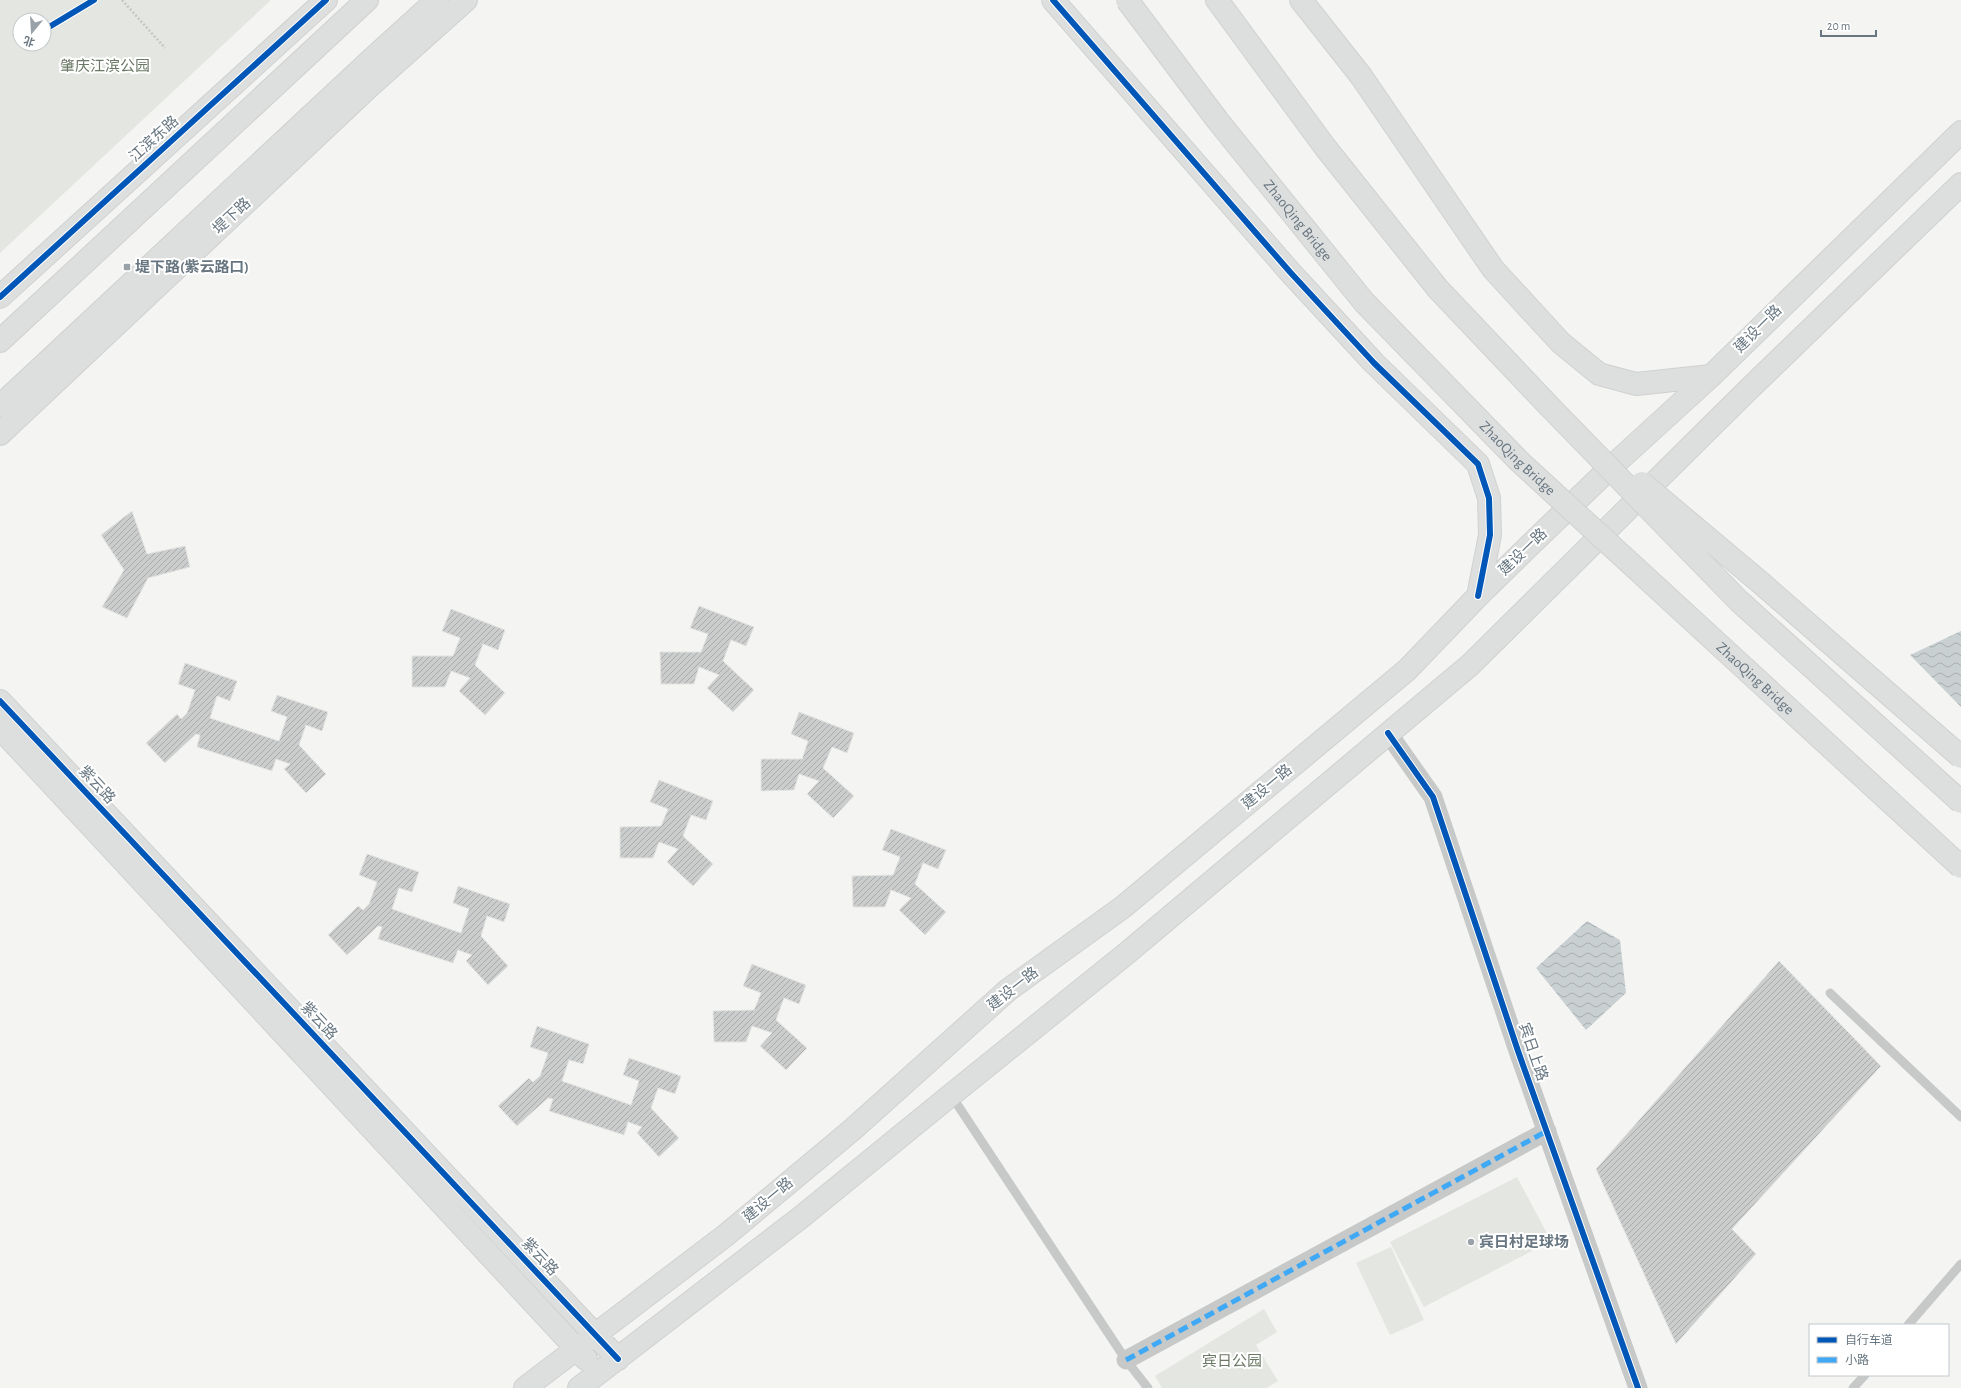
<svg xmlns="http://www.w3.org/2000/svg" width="1961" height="1388" font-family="'Alegreya Sans','Noto Sans SC',sans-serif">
<defs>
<pattern id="water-waves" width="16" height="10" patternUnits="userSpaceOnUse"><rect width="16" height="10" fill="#c9d0d2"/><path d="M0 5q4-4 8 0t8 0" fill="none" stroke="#a7adb0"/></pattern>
<pattern id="building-hatch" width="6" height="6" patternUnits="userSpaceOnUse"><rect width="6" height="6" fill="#cbcccc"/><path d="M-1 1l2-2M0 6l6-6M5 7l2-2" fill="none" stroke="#a9aaab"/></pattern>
</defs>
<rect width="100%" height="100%" fill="#f4f4f3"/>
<!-- green -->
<path fill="#e3e6e1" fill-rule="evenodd" d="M 0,0 L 271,0 L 0,253 ZM 20,20 L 44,20 L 44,44 L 20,44 Z
M 1517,1177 L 1551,1241 L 1424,1307 L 1390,1242 Z
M 1391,1247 L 1424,1320 L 1390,1335 L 1356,1263 Z
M 1264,1309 L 1277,1332 L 1256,1345 L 1278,1381 L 1267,1388 L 1162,1388 L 1155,1376 Z"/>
<!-- water -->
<path fill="url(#water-waves)" d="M 1961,631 L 1961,707 L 1910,655 Z
M 1587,921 L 1620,940 L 1626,993 L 1586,1030 L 1536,968 Z"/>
<!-- building -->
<path fill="url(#building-hatch)" stroke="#e4e4e3" d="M 132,511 L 147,554 L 185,546 L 190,567 L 148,578 L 127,618 L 102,607 L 124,570 L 101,535 Z
M 699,606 L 754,627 L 746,646 L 731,640 L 723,661 L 754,690 L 733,712 L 707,688 L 719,675 L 699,667 L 694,684 L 661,684 L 660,652 L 701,652 L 708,634 L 690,628 Z
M 451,609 L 505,630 L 498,650 L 483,644 L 475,665 L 505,693 L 485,715 L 459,691 L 470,678 L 451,671 L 445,687 L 412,687 L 412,656 L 453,656 L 460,638 L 442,631 Z
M 185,663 L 237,681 L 230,701 L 217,696 L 210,718 L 279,741 L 287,717 L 271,711 L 277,695 L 328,712 L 322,731 L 306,725 L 299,745 L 326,774 L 306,793 L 284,769 L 290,764 L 276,759 L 272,771 L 197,747 L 200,735 L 196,734 L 165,763 L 146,743 L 177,714 L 181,719 L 187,713 L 195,690 L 178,684 Z
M 799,712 L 854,733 L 847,753 L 832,747 L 823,768 L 854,796 L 833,818 L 807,794 L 819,781 L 799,774 L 794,790 L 761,791 L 761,759 L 802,759 L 808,741 L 791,734 Z
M 659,780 L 713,801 L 706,820 L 691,815 L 683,836 L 713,864 L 693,886 L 667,862 L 678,849 L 659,842 L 653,858 L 620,858 L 620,827 L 661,826 L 668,809 L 650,802 Z
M 891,829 L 946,850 L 938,869 L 923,863 L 915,884 L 946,912 L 925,935 L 899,910 L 911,898 L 891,890 L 885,907 L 853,907 L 852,876 L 893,875 L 900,857 L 882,850 Z
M 367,854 L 419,872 L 412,892 L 399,888 L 392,909 L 461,933 L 469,909 L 453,903 L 458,886 L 510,904 L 504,922 L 487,916 L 481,936 L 508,966 L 488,985 L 466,961 L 472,955 L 458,950 L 453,963 L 378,939 L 382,927 L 378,926 L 347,955 L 328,935 L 358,906 L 363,910 L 369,904 L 377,882 L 359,875 Z
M 1779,961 L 1881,1066 L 1732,1229 L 1756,1254 L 1676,1344 L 1596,1169 Z
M 752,964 L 806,985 L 799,1004 L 784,998 L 776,1020 L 807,1048 L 786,1070 L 760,1046 L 772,1033 L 752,1026 L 746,1042 L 714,1042 L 713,1011 L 754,1010 L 761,993 L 743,986 Z
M 537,1026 L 589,1044 L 583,1064 L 569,1060 L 562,1081 L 631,1105 L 639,1081 L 623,1075 L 629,1058 L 681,1076 L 675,1094 L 658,1088 L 651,1108 L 679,1138 L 659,1157 L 637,1133 L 642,1127 L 628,1122 L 624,1135 L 549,1111 L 553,1099 L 548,1098 L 517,1126 L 498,1106 L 529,1078 L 533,1082 L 540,1076 L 548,1053 L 530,1047 Z"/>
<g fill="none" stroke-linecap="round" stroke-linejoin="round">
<defs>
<path id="secondary" d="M 1053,0 L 1290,272 L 1374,363 L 1478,464 L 1489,498 L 1490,535 L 1478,596
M 1301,0 L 1361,76 L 1493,269 L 1561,343 L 1599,374 L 1636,384 L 1711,376
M 0,297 L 326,0
M 0,341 L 367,0
M 0,406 L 373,58 L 437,0
M 0,434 L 372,84 L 466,0
M 0,701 L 618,1359
M 0,728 L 586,1359
M 525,1388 L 726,1235 L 852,1130 L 1008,990 L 1123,907 L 1407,670 L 1478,596 L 1528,547 L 1609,469 L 1711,376 L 1961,132
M 579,1388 L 800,1218 L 951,1095 L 1127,953 L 1470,665 L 1749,389 L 1961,184"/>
<path id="primary" d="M 1217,0 L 1325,147 L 1438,289 L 1549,406"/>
</defs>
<!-- secondary casing -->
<use href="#secondary" stroke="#d0d1d1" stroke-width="24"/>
<!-- primary casing -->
<use href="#primary" stroke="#d0d1d1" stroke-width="24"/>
<!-- path -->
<path stroke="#c5c6c7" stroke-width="2.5" stroke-dasharray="2 2" stroke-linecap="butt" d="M 122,0 L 165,48"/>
<!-- lane -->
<path stroke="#c7c9c9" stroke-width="9" d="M 1830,993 L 1961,1117
M 951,1095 L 1126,1360 L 1148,1388
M 1908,1325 L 1961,1264
M 1853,1388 L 1865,1375"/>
<!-- street -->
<path stroke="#c7c9c9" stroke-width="19" d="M 1388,733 L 1433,797 L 1518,1051 L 1638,1388
M 1126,1360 L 1547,1131"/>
<!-- secondary -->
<use href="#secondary" stroke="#dddede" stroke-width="22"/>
<!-- primary -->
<use href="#primary" stroke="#dddede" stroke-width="22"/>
<defs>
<g id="primary-bridge">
<path id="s1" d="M 1127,0 L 1218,121 L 1364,302 L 1520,462 L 1961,867"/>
<path d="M 1549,406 L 1739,601 L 1961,802"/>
<path d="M 1642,483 L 1761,583 L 1961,757"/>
</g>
</defs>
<!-- primary-bridge casing -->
<use href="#primary-bridge" stroke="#d0d1d1" stroke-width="24" stroke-linecap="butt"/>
<!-- primary-bridge -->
<use href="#primary-bridge" stroke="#dddede" stroke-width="22"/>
<!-- quiet -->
<path stroke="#3fa9f5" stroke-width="5" stroke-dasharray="10 5" stroke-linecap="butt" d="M 1126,1360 L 1547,1131"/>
<defs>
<path id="cycleway" d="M 1053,0 L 1290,272 L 1374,363 L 1478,464 L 1489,498 L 1490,535 L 1478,596
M 44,30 L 94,0
M 0,297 L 326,0
M 0,701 L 618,1359
M 1388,733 L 1433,797 L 1518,1051 L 1638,1388"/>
</defs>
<!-- cycleway casing -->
<use href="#cycleway" stroke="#fff" stroke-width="8"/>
<!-- cycleway -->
<use href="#cycleway" stroke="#0057b8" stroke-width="6"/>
</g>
<!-- markers -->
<g fill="#98a2a8" stroke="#fff" stroke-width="1.5">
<rect x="123" y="263" width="8" height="8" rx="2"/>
<circle cx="1471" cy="1242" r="4"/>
</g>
<g text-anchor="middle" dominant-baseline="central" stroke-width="4" stroke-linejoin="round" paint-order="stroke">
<!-- park labels -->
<g font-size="15" fill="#6a7865" stroke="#fff">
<text x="105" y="66">肇庆江滨公园</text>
<text x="1232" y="1361">宾日公园</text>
</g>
<!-- street labels -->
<g font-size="15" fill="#677680" stroke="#fff">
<text transform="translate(154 139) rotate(-42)">江滨东路</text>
<text transform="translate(232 216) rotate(-43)">堤下路</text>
<text stroke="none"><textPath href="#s1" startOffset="279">ZhaoQing Bridge</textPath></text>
<text transform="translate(1758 329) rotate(-45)">建设一路</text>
<text stroke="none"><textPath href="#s1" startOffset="603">ZhaoQing Bridge</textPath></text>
<text transform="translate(1523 552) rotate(-44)">建设一路</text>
<text stroke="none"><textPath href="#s1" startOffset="927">ZhaoQing Bridge</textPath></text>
<text transform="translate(97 785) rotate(47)">紫云路</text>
<text transform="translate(1267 787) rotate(-40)">建设一路</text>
<text transform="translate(1013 989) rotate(-38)">建设一路</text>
<text transform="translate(319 1021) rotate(47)">紫云路</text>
<text transform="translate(1533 1052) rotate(71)">宾日上路</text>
<text transform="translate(768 1200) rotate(-40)">建设一路</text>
<text transform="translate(540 1257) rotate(47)">紫云路</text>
</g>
<!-- poi labels -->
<g font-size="15" font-weight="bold" fill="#677680" stroke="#fff" text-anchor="start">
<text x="135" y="267">堤下路(紫云路口)</text>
<text x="1479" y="1242">宾日村足球场</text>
</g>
</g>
<!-- legend -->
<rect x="1809" y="1324" width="140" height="52" fill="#ffffff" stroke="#c2c8cc"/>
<rect x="1817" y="1337" width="20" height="6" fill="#0057b8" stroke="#c2c8cc"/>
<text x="1845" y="1344" font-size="12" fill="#677680">自行车道</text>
<rect x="1817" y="1357" width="20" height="6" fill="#3fa9f5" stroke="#c2c8cc"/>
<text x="1845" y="1364" font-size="12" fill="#677680">小路</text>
<!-- north arrow -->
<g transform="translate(32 32) rotate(198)"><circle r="19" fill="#ffffff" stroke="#c2c8cc"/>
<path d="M0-3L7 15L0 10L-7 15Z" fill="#98a2a8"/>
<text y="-6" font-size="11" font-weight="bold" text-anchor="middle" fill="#677680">北</text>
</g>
<!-- scale -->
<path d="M1821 30v6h55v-6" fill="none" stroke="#677680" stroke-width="2"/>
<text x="1827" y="30" font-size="12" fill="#677680" stroke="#ffffff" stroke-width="3" paint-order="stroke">20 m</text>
</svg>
